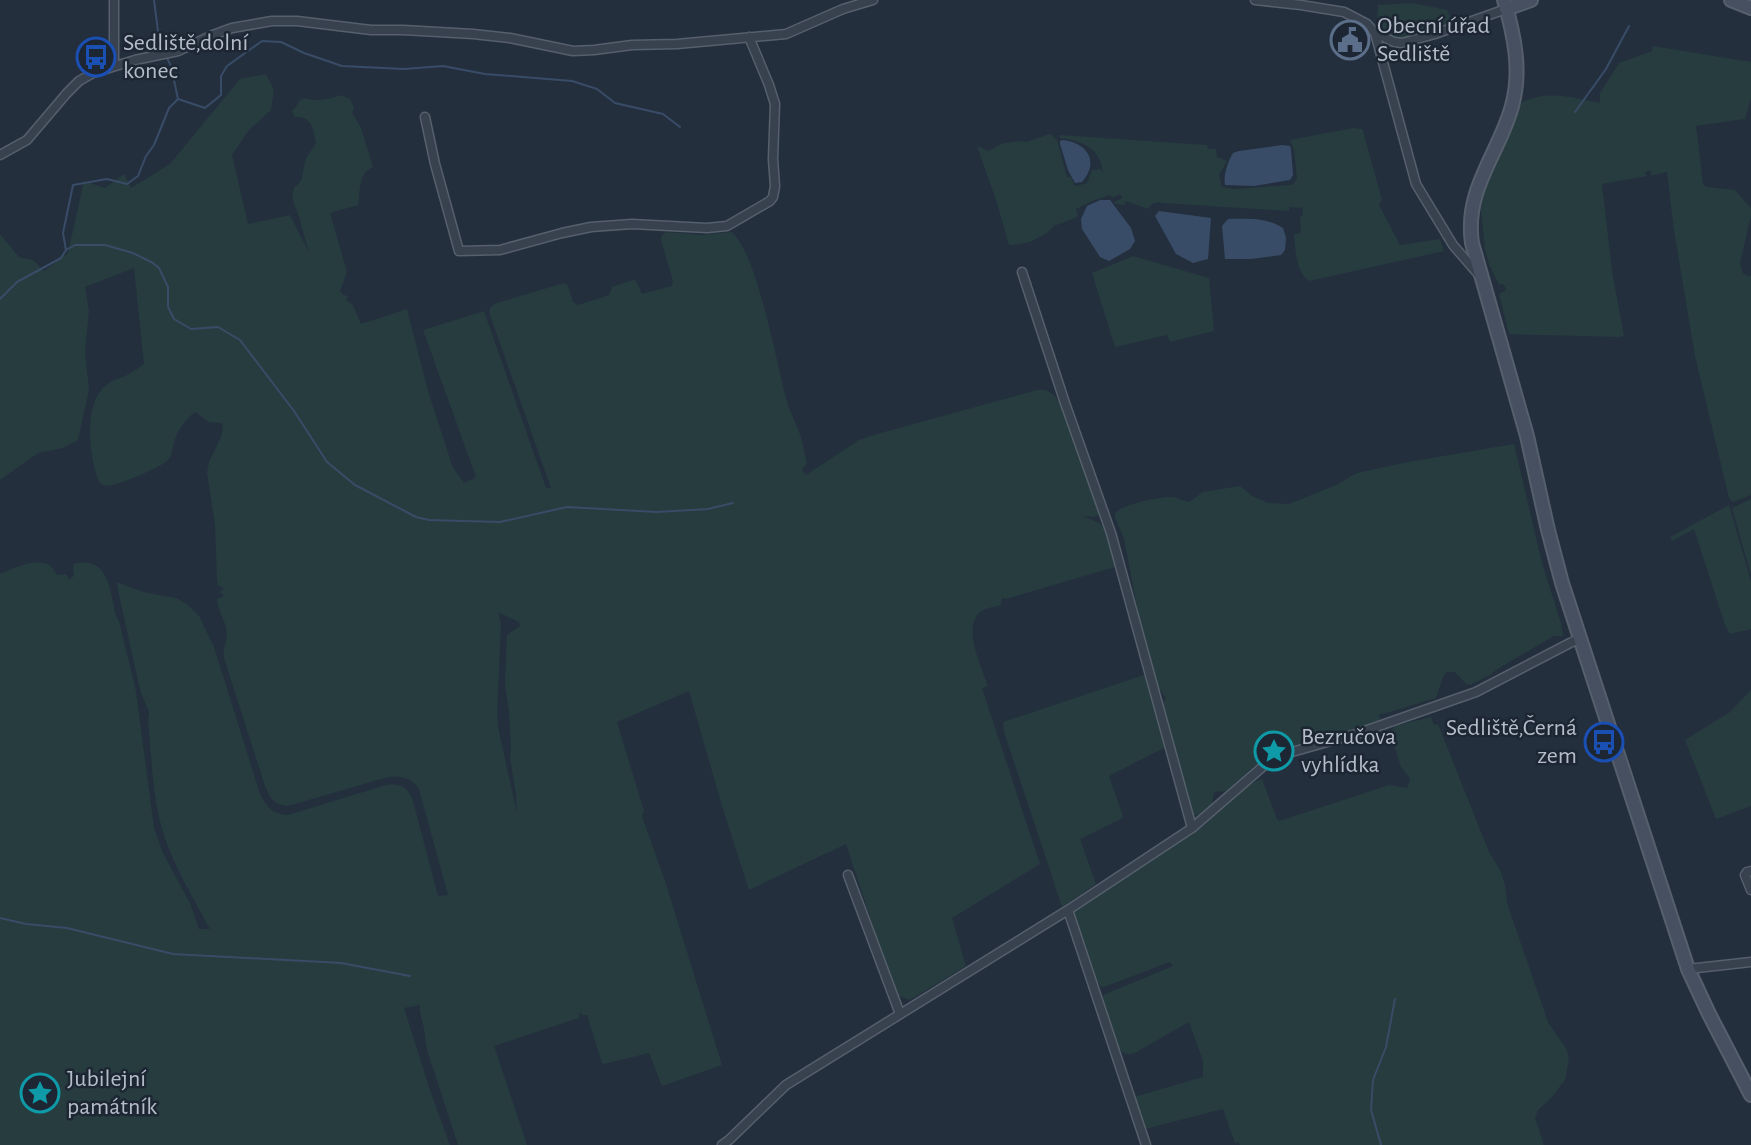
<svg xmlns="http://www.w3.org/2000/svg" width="1751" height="1145" font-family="'Alegreya Sans',sans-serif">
<rect width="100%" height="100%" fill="#242f3e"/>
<!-- green -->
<path fill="#263c3f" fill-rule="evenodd" d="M 1412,3 L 1447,10 L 1454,23 C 1443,28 1411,40 1400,39 C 1391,39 1383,31 1377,25 L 1378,5 Z
M 1653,46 L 1751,62 L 1751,99 L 1745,119 L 1696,126 L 1703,184 L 1707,187 L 1735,190 L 1751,208 L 1751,216 L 1740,263 L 1743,273 L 1749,277 L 1751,275 L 1751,495 L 1733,502 L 1729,498 L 1695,356 L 1674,230 L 1667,172 L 1650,176 L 1652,174 L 1649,170 L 1645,173 L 1647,176 L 1602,184 L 1612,271 L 1624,336 L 1619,337 L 1509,334 L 1499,294 L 1505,291 L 1506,288 L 1503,284 L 1499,285 L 1489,264 L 1485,250 L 1481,209 L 1483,191 L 1521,103 C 1548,89 1572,98 1600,103 L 1600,93 L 1619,63 L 1652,51 Z
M 266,74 L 274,90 L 271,110 L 249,130 L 232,155 L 248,224 L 290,215 L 309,253 L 299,217 L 292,198 L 294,187 C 306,182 301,168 307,157 C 309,152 314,148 316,143 C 313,128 312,116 295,117 L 292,111 L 296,107 L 299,101 L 304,98 C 315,102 331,99 341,95 L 350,99 L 354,107 L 352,113 L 361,128 L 373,167 C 357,175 361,190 358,205 L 330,213 L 347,272 L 340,291 L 343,295 L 348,296 L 346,300 L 353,305 L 361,324 L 407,309 L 428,391 L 452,465 C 455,472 460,476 464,483 L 476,477 L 423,330 L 484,311 L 546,488 L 551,488 L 490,315 C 488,309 491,306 497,303 L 564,283 L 567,284 L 573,302 L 578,305 L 609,295 L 612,287 L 633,280 L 636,281 L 642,294 L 672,286 L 673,281 L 661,240 L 662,235 L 666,232 L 701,235 L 731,232 C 756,248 778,369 787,402 C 791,414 797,425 801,437 C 803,446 805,455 807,464 L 802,469 L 806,475 L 859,440 L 870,436 L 1037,390 L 1046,390 L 1054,395 L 1063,407 L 1071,435 L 1099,512 L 1099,515 L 1093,517 L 1083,516 C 1089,519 1099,521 1104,527 C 1111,537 1113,553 1116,565 L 1115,567 L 1006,599 L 1002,598 L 1001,605 C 994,607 985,608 980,612 C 962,629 982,667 988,686 L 982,688 L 1040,864 L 952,918 L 966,966 L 910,1000 L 899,996 L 877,938 L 846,844 L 749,890 L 722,806 L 689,691 L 617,722 L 644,811 L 642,816 L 666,884 L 722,1065 L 662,1086 L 649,1053 L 604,1064 L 602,1063 L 587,1015 L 582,1015 L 580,1011 L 579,1018 L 494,1046 L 527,1145 L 458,1145 L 427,1050 C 425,1041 425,1031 423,1024 C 421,1016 419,1012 420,1005 L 404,1008 L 430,1090 L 450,1145 L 0,1145 L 0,574 C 12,569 38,556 50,566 C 53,568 55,572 57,575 L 66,574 L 69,579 L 74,576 L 73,569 L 74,564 C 109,555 110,592 116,616 L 119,621 L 136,691 L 154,828 L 163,853 L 190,903 L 199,929 L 210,929 C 194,899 174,867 164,835 C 152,799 152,758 148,721 L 149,712 L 140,690 L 118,590 L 117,582 L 143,592 L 176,598 L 187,604 L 199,616 L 214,647 L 260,794 C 267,807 272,814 288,815 L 386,785 C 401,783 408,787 413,801 L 438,896 L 448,895 L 419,789 C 411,777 401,776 388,777 L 288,806 C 273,804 271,799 265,786 L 224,658 C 222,647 229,640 226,628 C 224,618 218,611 217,599 L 224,596 L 220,592 L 224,588 L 218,585 L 217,580 L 215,525 L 207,473 L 209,462 L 221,437 L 223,426 L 221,423 L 209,422 L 195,412 C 184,421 178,429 174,443 C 172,448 172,455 169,459 C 163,467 117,486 107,486 C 101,485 102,484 98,480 C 90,455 83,412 102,389 C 108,382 117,379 125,376 C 132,373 138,368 144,364 L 134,268 L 85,287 L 89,311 L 85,351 L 89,390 L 78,440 L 63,448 L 38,453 L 0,480 L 0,234 L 19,257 L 33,260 L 44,271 L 68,253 L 84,181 L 105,188 L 124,174 L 131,188 L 170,164 L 240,79 ZM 498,612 L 519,622 L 520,626 L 507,635 L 505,683 L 509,712 L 511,747 L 510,758 L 516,795 L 517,813 L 498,727 L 497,713 L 501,624 Z
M 1353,128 L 1362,129 L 1363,131 L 1382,200 L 1379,205 L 1400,245 L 1440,239 L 1444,251 L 1309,281 C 1295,271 1296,250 1294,234 L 1301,233 L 1300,216 L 1303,215 L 1303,208 L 1290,207 L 1289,211 L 1162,203 L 1159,202 L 1152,204 L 1148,209 L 1126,201 L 1124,205 L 1113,203 L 1122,198 L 1120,194 L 1112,198 L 1110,195 L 1092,201 L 1076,209 L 1078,216 L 1075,218 L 1054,226 L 1047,233 L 1030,242 L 1014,245 L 1009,245 L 997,203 L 977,146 L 988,151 L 1004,143 L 1019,141 L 1027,142 L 1049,134 L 1052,135 L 1057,140 L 1067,177 L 1071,177 L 1074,185 L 1076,186 L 1087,183 L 1092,170 L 1101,169 L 1103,174 C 1102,150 1083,140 1060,138 L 1059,135 L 1207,145 L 1208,149 L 1216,149 L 1217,157 L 1227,161 L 1219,175 L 1222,187 L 1235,189 L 1291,185 L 1295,182 L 1297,178 L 1294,150 L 1290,140 Z
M 1133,256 L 1209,278 L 1214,331 L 1170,342 L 1167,335 L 1115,347 L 1092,273 Z
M 1514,444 L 1542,563 L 1561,623 L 1563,636 L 1554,636 L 1499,668 L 1490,675 L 1470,685 L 1466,684 L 1455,672 L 1446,672 L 1443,677 L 1436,698 L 1383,714 L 1379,714 L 1381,721 L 1267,758 L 1255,768 L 1253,765 L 1253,767 L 1227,791 L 1214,792 L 1212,804 L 1198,815 L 1194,815 L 1191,812 L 1163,704 L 1166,698 L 1158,687 L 1152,668 L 1140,622 L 1124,539 L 1115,517 L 1115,513 C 1124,504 1158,497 1172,497 C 1177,497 1183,501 1189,502 L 1203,492 L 1240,486 L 1252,496 L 1268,503 L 1289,504 L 1336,485 L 1357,473 L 1408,462 Z
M 1751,499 L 1751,575 L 1732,508 Z
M 1729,505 L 1751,581 L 1751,629 L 1730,634 L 1725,625 L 1694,529 L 1672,541 L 1670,537 Z
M 1144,675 L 1146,677 L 1166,747 L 1109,776 L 1123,816 L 1121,819 L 1080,839 L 1096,884 L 1062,907 L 1004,732 L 1003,722 Z
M 1751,690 L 1751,806 L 1716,819 L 1685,740 L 1730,712 Z
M 1431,717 L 1434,725 L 1438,724 L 1489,852 L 1501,872 L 1505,885 L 1507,903 L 1548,1022 L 1567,1050 L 1569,1059 L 1565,1080 L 1551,1098 L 1538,1110 L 1535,1118 L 1544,1145 L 1240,1145 L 1239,1142 L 1235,1143 L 1223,1109 L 1145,1129 L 1134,1097 L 1203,1077 L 1203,1061 L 1189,1022 L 1135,1053 C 1132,1054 1127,1055 1124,1053 C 1113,1048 1103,1006 1103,995 L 1173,966 L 1170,962 L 1104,987 L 1100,986 L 1093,973 L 1073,913 L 1189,836 L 1206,824 L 1249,784 L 1262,779 L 1277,819 L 1279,821 L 1389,785 L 1407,788 L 1410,781 L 1409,777 L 1401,767 L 1390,732 L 1395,726 Z"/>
<!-- water -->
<path fill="#394c67" d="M 1063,140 C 1087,143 1100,161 1082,182 L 1075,183 L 1068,170 L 1060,144 L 1060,141 Z
M 1282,145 L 1290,146 L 1291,149 L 1293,175 L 1290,180 L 1254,186 L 1225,185 C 1223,176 1228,161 1233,153 L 1239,151 Z
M 1100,200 L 1110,200 L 1131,228 L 1135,241 L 1130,249 L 1109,261 L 1100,257 L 1082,229 L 1081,219 L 1087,206 Z
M 1159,211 L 1211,218 L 1208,259 L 1193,263 L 1176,254 L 1155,216 Z
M 1228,219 C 1250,219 1264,217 1283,228 L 1286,238 L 1285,250 L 1281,255 L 1251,259 L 1225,259 L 1222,226 Z"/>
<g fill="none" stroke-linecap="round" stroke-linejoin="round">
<!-- stream -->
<path stroke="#394c67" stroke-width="2" d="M 154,0 L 160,47 L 162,50
M 178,99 L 205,108 L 221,95 L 221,76 L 227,66 L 262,41 L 281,42 L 304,53 L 342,66 L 404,69 L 443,66 L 485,74 L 572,81 L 597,89 L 615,103 L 663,114 L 680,127
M 1575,112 L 1606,69 L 1629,26
M 66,250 L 75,245 L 105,245 L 133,253 L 153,263 L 159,268 L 168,287 L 168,307 L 174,319 L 191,329 L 218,327 L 240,340 L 294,411 L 327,462 L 355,485 L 416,517 L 429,520 L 500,522 L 567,507 L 657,512 L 708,509 L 733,503
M 0,299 L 17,282 L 61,258 L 66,250 L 63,233 L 73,185 L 107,179 L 127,184 L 138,176 L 146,156 L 154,145 L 169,108 L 178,99 L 171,66 L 167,58
M 0,918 L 26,924 L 67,928 L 173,954 L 341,963 L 410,976
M 1381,1145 L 1371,1110 L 1373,1080 L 1386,1047 L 1395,999"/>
<defs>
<path id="street" d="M 114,0 L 114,65
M 1255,0 L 1301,5 L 1344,12 L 1367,24 L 1375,33 L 1394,42 L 1402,43 L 1435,34 L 1506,9
M 1375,33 L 1416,184 L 1453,245 L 1478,274
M 425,117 L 435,164 L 459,251 L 500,250 L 562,233 L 591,227 L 632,224 L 707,228 L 727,226 L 770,201 L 773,197 L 775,186 L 773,159 L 775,104 L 769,85 L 749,37
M 0,155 L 27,140 L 67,93 L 79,81 L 93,73 L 135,60 L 178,51 L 213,35 L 232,28 L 272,21 L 297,21 L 371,30 L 403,30 L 473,34 L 510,38 L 573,51 L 594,50 L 632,45 L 677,44 L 786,34 L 843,9 L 873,0
M 1022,272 L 1065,403 L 1111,533 L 1192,828
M 1751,871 L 1747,872 L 1745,875 L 1751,890
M 848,875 L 900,1014
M 1068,910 L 1146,1145
M 1688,969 L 1751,962
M 722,1145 L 729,1140 L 786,1085 L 1068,910 L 1192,828 L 1274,757 L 1356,734 L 1476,692 L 1570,643 L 1579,639"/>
<path id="secondary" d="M 1504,0 C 1514,34 1522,71 1512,106 C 1499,154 1464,189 1472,243 L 1527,436 L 1548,530 L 1562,583 L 1688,969 L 1709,1014 L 1751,1095
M 1731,0 L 1751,8
M 1506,9 L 1531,0"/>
</defs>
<!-- street casing -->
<use href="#street" stroke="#565f6c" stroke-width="11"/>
<!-- secondary casing -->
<use href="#secondary" stroke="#565f6c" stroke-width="16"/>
<!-- street -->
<use href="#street" stroke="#38414e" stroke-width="8"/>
<!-- secondary -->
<use href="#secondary" stroke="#465061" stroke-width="12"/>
</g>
<!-- icons -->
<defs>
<symbol id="civic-ring" viewBox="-11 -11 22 22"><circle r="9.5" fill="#1d2633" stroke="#5c6f8a" stroke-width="1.5"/><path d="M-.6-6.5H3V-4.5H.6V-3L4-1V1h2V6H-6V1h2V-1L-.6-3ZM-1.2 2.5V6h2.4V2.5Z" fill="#5c6f8a"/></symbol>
<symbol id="bus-ring" viewBox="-11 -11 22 22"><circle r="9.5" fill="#1d2633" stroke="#1a4fb4" stroke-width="1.5"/><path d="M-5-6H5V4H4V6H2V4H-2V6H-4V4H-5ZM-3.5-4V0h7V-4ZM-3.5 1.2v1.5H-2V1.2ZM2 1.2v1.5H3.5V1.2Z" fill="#1a4fb4"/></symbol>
<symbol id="sight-ring" viewBox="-11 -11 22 22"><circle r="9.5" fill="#1d2633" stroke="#0f9aa8" stroke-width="1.5"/><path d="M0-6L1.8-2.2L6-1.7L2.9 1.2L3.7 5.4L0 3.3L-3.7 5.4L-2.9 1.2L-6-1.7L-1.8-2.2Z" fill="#0f9aa8"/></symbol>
</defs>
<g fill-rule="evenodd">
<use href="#civic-ring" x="1328" y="18" width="44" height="44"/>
<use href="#bus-ring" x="74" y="35" width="44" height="44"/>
<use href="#bus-ring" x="1582" y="720" width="44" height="44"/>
<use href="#sight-ring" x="1252" y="729" width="44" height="44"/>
<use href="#sight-ring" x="18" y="1071" width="44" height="44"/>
</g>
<g text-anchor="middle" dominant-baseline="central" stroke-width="5" stroke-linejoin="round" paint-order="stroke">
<!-- poi labels -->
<g font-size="24" fill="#b4bcc9" stroke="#1d2633" text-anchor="start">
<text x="1377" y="26">Obecní úřad<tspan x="1377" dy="28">Sedliště</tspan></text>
<text x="123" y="43">Sedliště,dolní<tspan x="123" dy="28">konec</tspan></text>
<text x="1577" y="728" text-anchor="end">Sedliště,Černá<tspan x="1577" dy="28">zem</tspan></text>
<text x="1301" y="737">Bezručova<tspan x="1301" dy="28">vyhlídka</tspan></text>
<text x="67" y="1079">Jubilejní<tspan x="67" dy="28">památník</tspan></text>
</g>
</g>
</svg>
